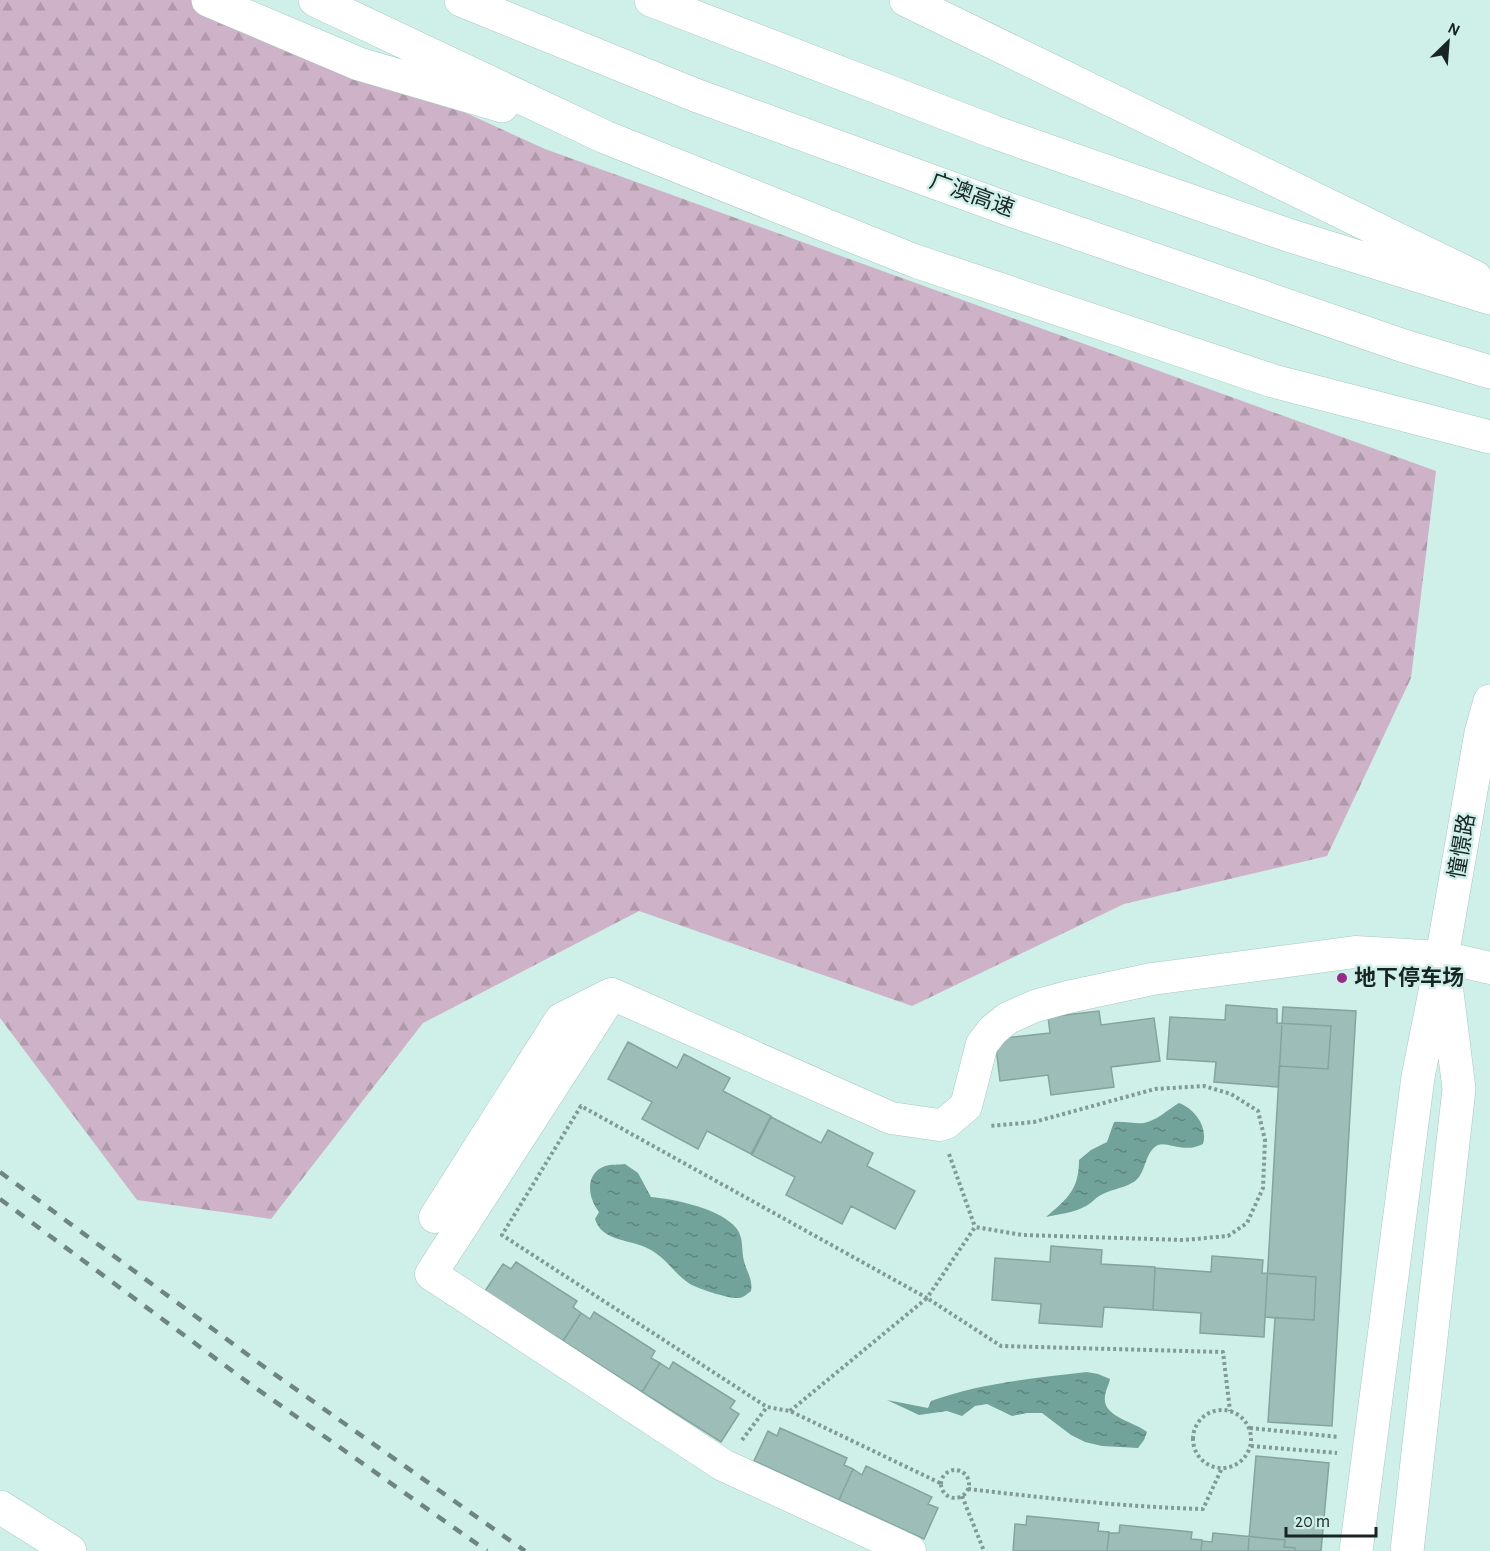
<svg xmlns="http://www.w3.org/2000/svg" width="1490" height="1551" font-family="'Alegreya Sans','Noto Sans SC',sans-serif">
<defs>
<pattern id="forest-firs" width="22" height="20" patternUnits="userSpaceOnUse" patternTransform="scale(1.5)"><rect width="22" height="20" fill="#ceb2c7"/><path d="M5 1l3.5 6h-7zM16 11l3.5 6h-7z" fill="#b099ab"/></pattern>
<pattern id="water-ripples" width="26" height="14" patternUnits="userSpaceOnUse" patternTransform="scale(1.5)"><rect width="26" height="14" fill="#72a39a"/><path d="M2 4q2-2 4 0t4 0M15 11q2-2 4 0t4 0" fill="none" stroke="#5d857d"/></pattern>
</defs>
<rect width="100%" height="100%" fill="#cef0e9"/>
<!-- forest -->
<path fill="url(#forest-firs)" d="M 0,0 L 217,0 L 545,149 L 1436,471 L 1411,678 L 1327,856 L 1124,904 L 912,1006 L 639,911 L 423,1023 L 271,1219 L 137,1200 L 0,1018 Z"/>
<!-- water -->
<path fill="url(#water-ripples)" d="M 1179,1103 C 1195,1109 1208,1127 1203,1144 C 1184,1154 1167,1141 1158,1145 C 1146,1151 1146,1168 1139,1177 C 1130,1188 1113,1188 1101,1195 C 1096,1197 1092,1203 1086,1206 C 1074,1213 1059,1214 1046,1217 C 1067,1199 1079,1190 1079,1160 L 1091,1150 L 1107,1142 L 1114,1122 C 1124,1121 1135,1124 1144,1123 C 1158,1120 1167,1110 1179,1103 Z
M 625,1164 L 638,1173 L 651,1197 C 675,1199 722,1209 737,1229 C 744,1239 741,1250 744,1261 C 747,1273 753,1279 751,1291 C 747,1294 743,1298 739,1298 C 729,1299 699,1289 690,1284 C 674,1274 668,1259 649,1249 C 631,1239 602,1242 595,1219 L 599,1212 C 588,1198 584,1174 605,1166 C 611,1164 619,1165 625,1164 Z
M 1087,1372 L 1098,1374 L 1110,1379 C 1109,1385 1105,1391 1105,1397 C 1102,1417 1136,1422 1147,1432 L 1144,1440 L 1138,1448 L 1102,1446 L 1085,1442 L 1071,1435 L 1042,1413 L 1027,1413 L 1012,1416 L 987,1404 L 975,1406 L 962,1416 L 947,1411 L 919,1415 L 887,1400 L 928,1408 L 931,1401 C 980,1383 1035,1378 1087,1372 Z"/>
<!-- building -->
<path fill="#9dbeb8" stroke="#84a49e" stroke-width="1.5" d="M 1226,1005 L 1277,1009 L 1277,1023 L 1331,1026 L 1328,1069 L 1279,1066 L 1278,1087 L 1214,1082 L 1216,1062 L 1167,1059 L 1170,1017 L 1225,1020 Z
M 1283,1007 L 1356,1011 L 1332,1426 L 1268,1422 L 1275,1318 L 1265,1317 Z
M 1099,1011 L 1101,1025 L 1154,1018 L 1160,1061 L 1111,1067 L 1114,1087 L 1051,1095 L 1048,1075 L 1000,1081 L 995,1039 L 1050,1033 L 1048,1017 Z
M 628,1042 L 677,1068 L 684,1054 L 730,1078 L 723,1091 L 771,1116 L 751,1154 L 707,1131 L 698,1149 L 642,1119 L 652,1102 L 608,1079 Z
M 771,1117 L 821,1143 L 828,1130 L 873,1153 L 867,1166 L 915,1191 L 895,1229 L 851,1206 L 842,1224 L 786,1195 L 795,1177 L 752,1155 Z
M 1051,1246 L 1102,1250 L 1101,1264 L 1155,1267 L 1153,1310 L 1104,1307 L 1102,1327 L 1039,1323 L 1041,1304 L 992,1300 L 995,1258 L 1050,1262 Z
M 1212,1256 L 1263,1260 L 1262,1273 L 1316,1277 L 1314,1320 L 1265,1317 L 1264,1337 L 1200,1333 L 1201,1313 L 1153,1310 L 1155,1268 L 1211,1272 Z
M 516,1262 L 577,1301 L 573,1307 L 581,1313 L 563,1341 L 485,1291 L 503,1264 L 511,1269 Z
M 594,1312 L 655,1351 L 651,1358 L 660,1363 L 642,1392 L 563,1341 L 581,1313 L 590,1319 Z
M 673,1362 L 735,1401 L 730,1408 L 739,1414 L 721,1442 L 642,1392 L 660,1363 L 669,1369 Z
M 780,1428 L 847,1458 L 844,1465 L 853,1469 L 839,1500 L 754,1461 L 768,1431 L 777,1436 Z
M 1256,1456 L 1329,1463 L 1321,1551 L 1248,1551 Z
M 866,1466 L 932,1497 L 928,1504 L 938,1508 L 924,1539 L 839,1500 L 853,1469 L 862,1475 Z
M 1027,1516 L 1099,1523 L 1098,1531 L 1109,1532 L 1107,1551 L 1013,1551 L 1015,1524 L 1026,1525 Z
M 1120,1525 L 1192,1532 L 1191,1539 L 1202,1540 L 1201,1551 L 1107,1551 L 1109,1533 L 1119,1533 Z
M 1213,1533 L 1285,1540 L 1284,1547 L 1295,1548 L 1295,1551 L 1201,1551 L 1202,1541 L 1212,1542 Z"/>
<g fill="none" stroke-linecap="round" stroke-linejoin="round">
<defs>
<path id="minor" d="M 435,1217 L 561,1019 L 611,994
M 910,1551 L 723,1465 L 431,1274 L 612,994 L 891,1118 L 939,1125 L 946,1123 L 966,1106 L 982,1044 L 993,1030 L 1008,1018 L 1035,1006 L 1068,997 L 1152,979 L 1355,952 L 1442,957 L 1490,968"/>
<path id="tertiary" d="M 1356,1551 L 1418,1077 L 1442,957 L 1481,733 L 1490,701
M 1407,1551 L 1459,1089 L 1446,984"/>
<path id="trunk" d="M 0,1507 L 70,1551"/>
<path id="motorway" d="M 208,0 L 359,64 L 502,106
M 315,0 L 605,137 L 915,261 L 1273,381 L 1490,437
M 461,0 L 695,95 L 1008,209 L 1404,346 L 1490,372
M 651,0 L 994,132 L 1288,235 L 1490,298
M 906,0 L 1475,277"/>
</defs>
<!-- minor casing -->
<use href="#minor" stroke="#a7c8c2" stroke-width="33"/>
<!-- tertiary casing -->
<use href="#tertiary" stroke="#a7c8c2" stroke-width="34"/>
<!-- trunk casing -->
<use href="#trunk" stroke="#a7c8c2" stroke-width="34"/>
<!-- motorway casing -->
<use href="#motorway" stroke="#a7c8c2" stroke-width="34"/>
<!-- path -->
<path stroke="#819a95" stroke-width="4" stroke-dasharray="3 3" stroke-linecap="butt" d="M 949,1154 L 975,1227
M1193 1439a29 29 0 1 1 58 0a29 29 0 1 1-58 0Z
M 790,1411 L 927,1298 L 1001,1346 L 1223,1352 L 1230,1411
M 1250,1428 L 1339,1437
M 742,1440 L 767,1407
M 1251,1446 L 1337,1453
M941 1484a14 14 0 1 1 28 0a14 14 0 1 1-28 0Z
M 940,1483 L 790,1411 L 767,1407 L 502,1235 L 581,1106 L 927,1298 L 975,1227 L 1023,1235 L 1183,1240 L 1228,1236 L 1247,1223 L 1263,1188 L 1265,1140 L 1258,1111 L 1231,1094 L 1204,1086 L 1155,1089 L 1034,1122 L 990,1126
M 968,1489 C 1046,1498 1124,1507 1203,1509 L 1222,1468
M 962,1496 L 984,1551"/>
<!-- minor -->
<use href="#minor" stroke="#fff" stroke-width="32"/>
<!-- tertiary -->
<use href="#tertiary" stroke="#fff" stroke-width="33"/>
<!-- trunk -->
<use href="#trunk" stroke="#fff" stroke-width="33"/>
<!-- motorway -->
<use href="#motorway" stroke="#fff" stroke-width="33"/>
<!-- rail -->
<path stroke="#6e8581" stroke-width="4.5" stroke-dasharray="10 10" stroke-linecap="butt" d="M 0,1172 L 263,1366 L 525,1551
M 0,1199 L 250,1384 L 487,1551"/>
</g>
<!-- markers -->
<circle fill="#982988" stroke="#cef0e9" stroke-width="2" cx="1342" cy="978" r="6"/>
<g text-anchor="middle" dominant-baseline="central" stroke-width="5" stroke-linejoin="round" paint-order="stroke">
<!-- street labels -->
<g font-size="22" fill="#182523" stroke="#cef0e9">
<text transform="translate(972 195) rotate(20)">广澳高速</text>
<text transform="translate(1462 846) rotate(-80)">憧憬路</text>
</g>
<!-- poi labels -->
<g font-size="22" font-weight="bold" fill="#182523" stroke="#cef0e9" text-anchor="start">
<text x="1354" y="978">地下停车场</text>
</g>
</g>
<!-- north arrow -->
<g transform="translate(1448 42) rotate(25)" stroke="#cef0e9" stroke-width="4.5" paint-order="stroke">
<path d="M0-4.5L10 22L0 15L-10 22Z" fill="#182523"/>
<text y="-9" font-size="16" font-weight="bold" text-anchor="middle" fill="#182523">N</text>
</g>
<!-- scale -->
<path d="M1286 1527v9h90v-9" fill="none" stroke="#182523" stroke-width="3"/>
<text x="1295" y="1527" font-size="18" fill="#182523" stroke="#cef0e9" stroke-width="4.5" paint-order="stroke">20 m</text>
</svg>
